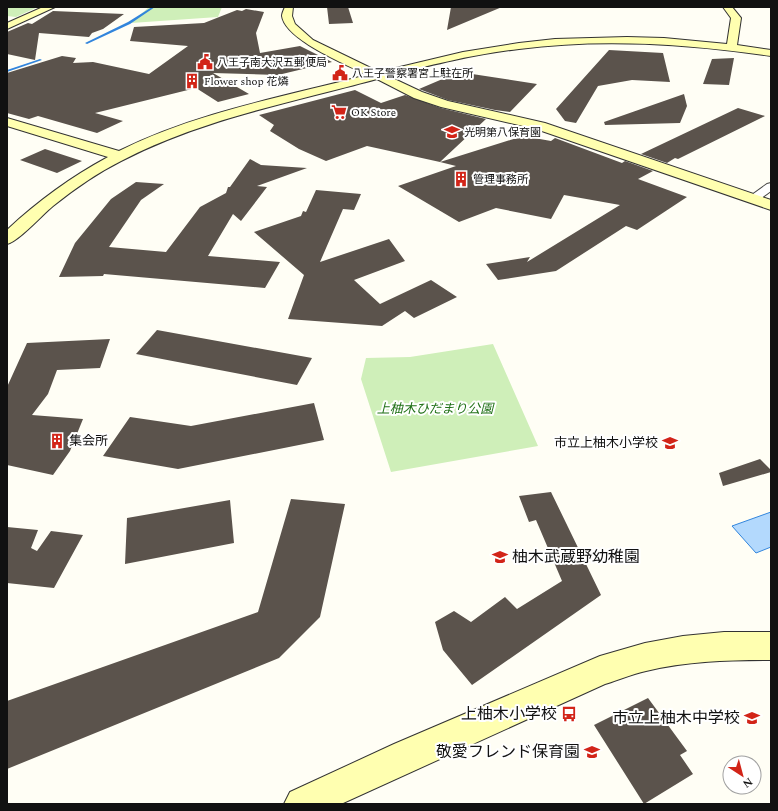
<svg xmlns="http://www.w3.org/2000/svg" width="778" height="811" font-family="Spectral,'Noto Sans JP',serif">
<rect width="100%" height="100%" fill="#fffef5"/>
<!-- green -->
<path fill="#cfefb9" d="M 7,7 L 38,7 L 16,17 L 7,16 Z
M 149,7 L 222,7 L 218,17 L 131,23 Z
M 493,344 L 538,446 L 391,472 L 361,379 L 366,358 L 410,357 Z"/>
<!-- water -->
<path fill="#b3d9fd" stroke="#3285dc" d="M 771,512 L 771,547 L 756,553 L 732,526 Z"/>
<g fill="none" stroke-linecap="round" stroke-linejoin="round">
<!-- stream -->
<path fill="#3285dc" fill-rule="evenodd" d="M 152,7 L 155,7 L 130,24 L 87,44 L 85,43 L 128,22 Z
M 40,59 L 42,60 L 7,72 L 7,70 Z"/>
</g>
<!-- building -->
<path fill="#5b534c" d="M 327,7 L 348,7 L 353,23 L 329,24 Z
M 451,7 L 502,7 L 447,30 Z
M 246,9 L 264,12 L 256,33 L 260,53 L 300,46 L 332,62 L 278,75 L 213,73 L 249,94 L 218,102 L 196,88 L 95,113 L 123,121 L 97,133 L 38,116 L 29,119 L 7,113 L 7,73 L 62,56 L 76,58 L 73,63 L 93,62 L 149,74 L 188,46 L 130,41 L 134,27 L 204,23 L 237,10 L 242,11 Z
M 53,11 L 124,14 L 103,29 L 92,33 L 89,37 L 39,33 L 35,60 L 7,54 L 7,32 L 28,23 L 32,24 Z
M 609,50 L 663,53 L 670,82 L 632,80 L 598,86 L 576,123 L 565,121 L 556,109 Z
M 734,58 L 729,85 L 703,84 L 712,59 Z
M 459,72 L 537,84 L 510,112 L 495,110 L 448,100 L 419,89 Z
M 355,90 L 381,103 L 405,95 L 441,108 L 486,119 L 440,162 L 367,146 L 326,161 L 299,149 L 270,131 L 274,125 L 259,115 Z
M 684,94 L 687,106 L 680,123 L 605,125 L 604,122 Z
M 738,108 L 765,116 L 678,159 L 675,158 L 667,163 L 641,154 Z
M 523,136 L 551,141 L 555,138 L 622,163 L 625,161 L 653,171 L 638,179 L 687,197 L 637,230 L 626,226 L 556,271 L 498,280 L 486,264 L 530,257 L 527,262 L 620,205 L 564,195 L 551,219 L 496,208 L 459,222 L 398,186 L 456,166 L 440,162 Z
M 45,149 L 82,161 L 57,173 L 20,160 Z
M 250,159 L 261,165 L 307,168 L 257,186 L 267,187 L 241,221 L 233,214 L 208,256 L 280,262 L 265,288 L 104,274 L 103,276 L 59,277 L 75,243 L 111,199 L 136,182 L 164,184 L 141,200 L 109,247 L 166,252 L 200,207 L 226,193 L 228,187 L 230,187 Z
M 316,190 L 361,194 L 354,210 L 343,209 L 320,262 L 389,239 L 405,261 L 354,280 L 380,304 L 431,280 L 457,297 L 414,318 L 405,311 L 382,326 L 288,319 L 304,275 L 254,232 L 301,216 L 303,211 L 306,212 Z
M 157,330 L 312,358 L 297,385 L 136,354 Z
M 110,339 L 100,368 L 57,370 L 48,394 L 32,415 L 83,419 L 70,451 L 53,475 L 7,465 L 7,387 L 27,343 Z
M 314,403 L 324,440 L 178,469 L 103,456 L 130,417 L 191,426 Z
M 760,459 L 771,470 L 771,472 L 723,486 L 719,473 Z
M 551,492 L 601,595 L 472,685 L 443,650 L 435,622 L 454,611 L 471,622 L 505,597 L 517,609 L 562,581 L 536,520 L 529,522 L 519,496 Z
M 291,499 L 345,504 L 320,617 L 279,658 L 7,769 L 7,701 L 258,612 Z
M 230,500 L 234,543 L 125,564 L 127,518 Z
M 7,527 L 38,530 L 31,548 L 37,551 L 51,531 L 83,535 L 54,588 L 7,583 Z
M 648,698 L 687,751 L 680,755 L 693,774 L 644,804 L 594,725 Z"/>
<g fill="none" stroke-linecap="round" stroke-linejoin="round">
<defs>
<path id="street" d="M 771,183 L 771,191 L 757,201 L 749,201 L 747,199 L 749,197 L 767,184 Z"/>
<path id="secondary" d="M 43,7 L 55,7 L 7,29 L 7,23 Z
M 285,7 L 293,7 L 292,16 L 295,24 L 313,40 L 379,72 L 463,52 L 519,43 L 555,39 L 627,37 L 664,38 L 727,44 L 731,18 L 723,7 L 732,7 L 741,18 L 737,45 L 771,50 L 771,56 C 687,44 603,38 519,49 C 475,54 431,65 388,76 L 422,92 L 448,101 L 545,123 L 771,200 L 771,210 L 536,129 L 441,107 L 414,98 L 377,79 C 289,103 202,119 121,161 C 97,173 74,189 53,206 C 42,215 19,241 7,244 L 7,230 C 38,201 71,177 108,157 L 7,126 L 7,118 L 119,151 C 197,112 283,97 367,75 C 348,65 285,40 282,16 C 282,14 284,9 285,7 Z
M 724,632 L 771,632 L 771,660 C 729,660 687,661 646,671 C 632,674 618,680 605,684 L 341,804 L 284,804 L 290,792 L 394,744 L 600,656 L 645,643 L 683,636 Z"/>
</defs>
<!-- street casing -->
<use href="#street" stroke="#444" stroke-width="2"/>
<!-- secondary casing -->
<use href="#secondary" stroke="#333" stroke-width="2"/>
<!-- street -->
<use href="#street" fill="#fff" fill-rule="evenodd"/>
<!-- secondary -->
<use href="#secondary" fill="#ffffb0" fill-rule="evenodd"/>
</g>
<!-- icons -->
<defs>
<symbol id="civic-bare" viewBox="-9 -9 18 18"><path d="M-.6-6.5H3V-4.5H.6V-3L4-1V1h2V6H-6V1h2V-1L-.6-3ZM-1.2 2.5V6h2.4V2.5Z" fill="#d22418" stroke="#fff" stroke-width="2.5" paint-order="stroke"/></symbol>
<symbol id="building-bare" viewBox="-9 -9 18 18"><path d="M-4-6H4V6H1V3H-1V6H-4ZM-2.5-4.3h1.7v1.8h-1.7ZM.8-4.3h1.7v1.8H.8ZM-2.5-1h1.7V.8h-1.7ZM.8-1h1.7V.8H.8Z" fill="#d22418" stroke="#fff" stroke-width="2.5" paint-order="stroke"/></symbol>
<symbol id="supermarket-bare" viewBox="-9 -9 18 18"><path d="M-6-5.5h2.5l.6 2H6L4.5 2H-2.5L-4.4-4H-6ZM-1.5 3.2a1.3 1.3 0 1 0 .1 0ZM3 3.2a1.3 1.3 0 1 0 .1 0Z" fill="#d22418" stroke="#fff" stroke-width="2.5" paint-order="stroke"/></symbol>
<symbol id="school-bare" viewBox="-9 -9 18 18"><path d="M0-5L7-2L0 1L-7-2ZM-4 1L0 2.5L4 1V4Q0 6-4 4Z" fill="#d22418" stroke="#fff" stroke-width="2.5" paint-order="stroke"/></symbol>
<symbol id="bus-bare" viewBox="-9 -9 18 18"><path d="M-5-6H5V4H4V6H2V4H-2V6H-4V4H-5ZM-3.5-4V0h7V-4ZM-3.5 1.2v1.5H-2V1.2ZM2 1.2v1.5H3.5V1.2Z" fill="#d22418" stroke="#fff" stroke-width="2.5" paint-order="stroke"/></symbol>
</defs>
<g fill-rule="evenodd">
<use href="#civic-bare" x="194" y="51" width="22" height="22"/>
<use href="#civic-bare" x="329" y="62" width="22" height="22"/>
<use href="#building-bare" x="181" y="70" width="22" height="22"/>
<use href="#supermarket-bare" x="328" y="101" width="22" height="22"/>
<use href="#school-bare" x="441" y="121" width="22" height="22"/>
<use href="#building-bare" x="450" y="168" width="22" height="22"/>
<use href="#building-bare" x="46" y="430" width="22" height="22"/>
<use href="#school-bare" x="659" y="432" width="22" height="22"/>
<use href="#school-bare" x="489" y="546" width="22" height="22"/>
<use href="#bus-bare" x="558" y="703" width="22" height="22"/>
<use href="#school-bare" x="741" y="707" width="22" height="22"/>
<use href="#school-bare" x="581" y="741" width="22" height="22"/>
</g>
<g text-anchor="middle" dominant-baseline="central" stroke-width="4" stroke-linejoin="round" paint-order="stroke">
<!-- far-poi labels -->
<g font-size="11" fill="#111" stroke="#fff" text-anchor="start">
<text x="217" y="62">八王子南大沢五郵便局</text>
<text x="352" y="73">八王子警察署宮上駐在所</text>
<text x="204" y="81">Flower shop 花燐</text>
<text x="351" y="112">OK Store</text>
<text x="464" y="132">光明第八保育園</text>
<text x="473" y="179">管理事務所</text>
</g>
<!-- park labels -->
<g font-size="13" font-style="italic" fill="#217118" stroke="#fff">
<text x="435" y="409">上柚木ひだまり公園</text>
</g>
<!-- poi labels -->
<g font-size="13" fill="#111" stroke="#fff" text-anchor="start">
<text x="69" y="441">集会所</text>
<text x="658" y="443" text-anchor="end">市立上柚木小学校</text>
</g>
<!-- near-poi labels -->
<g font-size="16" fill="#111" stroke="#fff" text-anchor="end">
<text x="512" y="557" text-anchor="start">柚木武蔵野幼稚園</text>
<text x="557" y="714">上柚木小学校</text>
<text x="740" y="718">市立上柚木中学校</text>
<text x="580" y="752">敬愛フレンド保育園</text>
</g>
</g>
<!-- border -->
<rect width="778" height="811" fill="none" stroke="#111111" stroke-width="16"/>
<!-- north arrow -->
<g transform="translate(742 775) rotate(144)"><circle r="19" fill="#ffffff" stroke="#a0a0a0"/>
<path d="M0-3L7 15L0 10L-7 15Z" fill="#d22418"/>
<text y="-6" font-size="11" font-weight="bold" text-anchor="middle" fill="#111111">N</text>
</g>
</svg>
